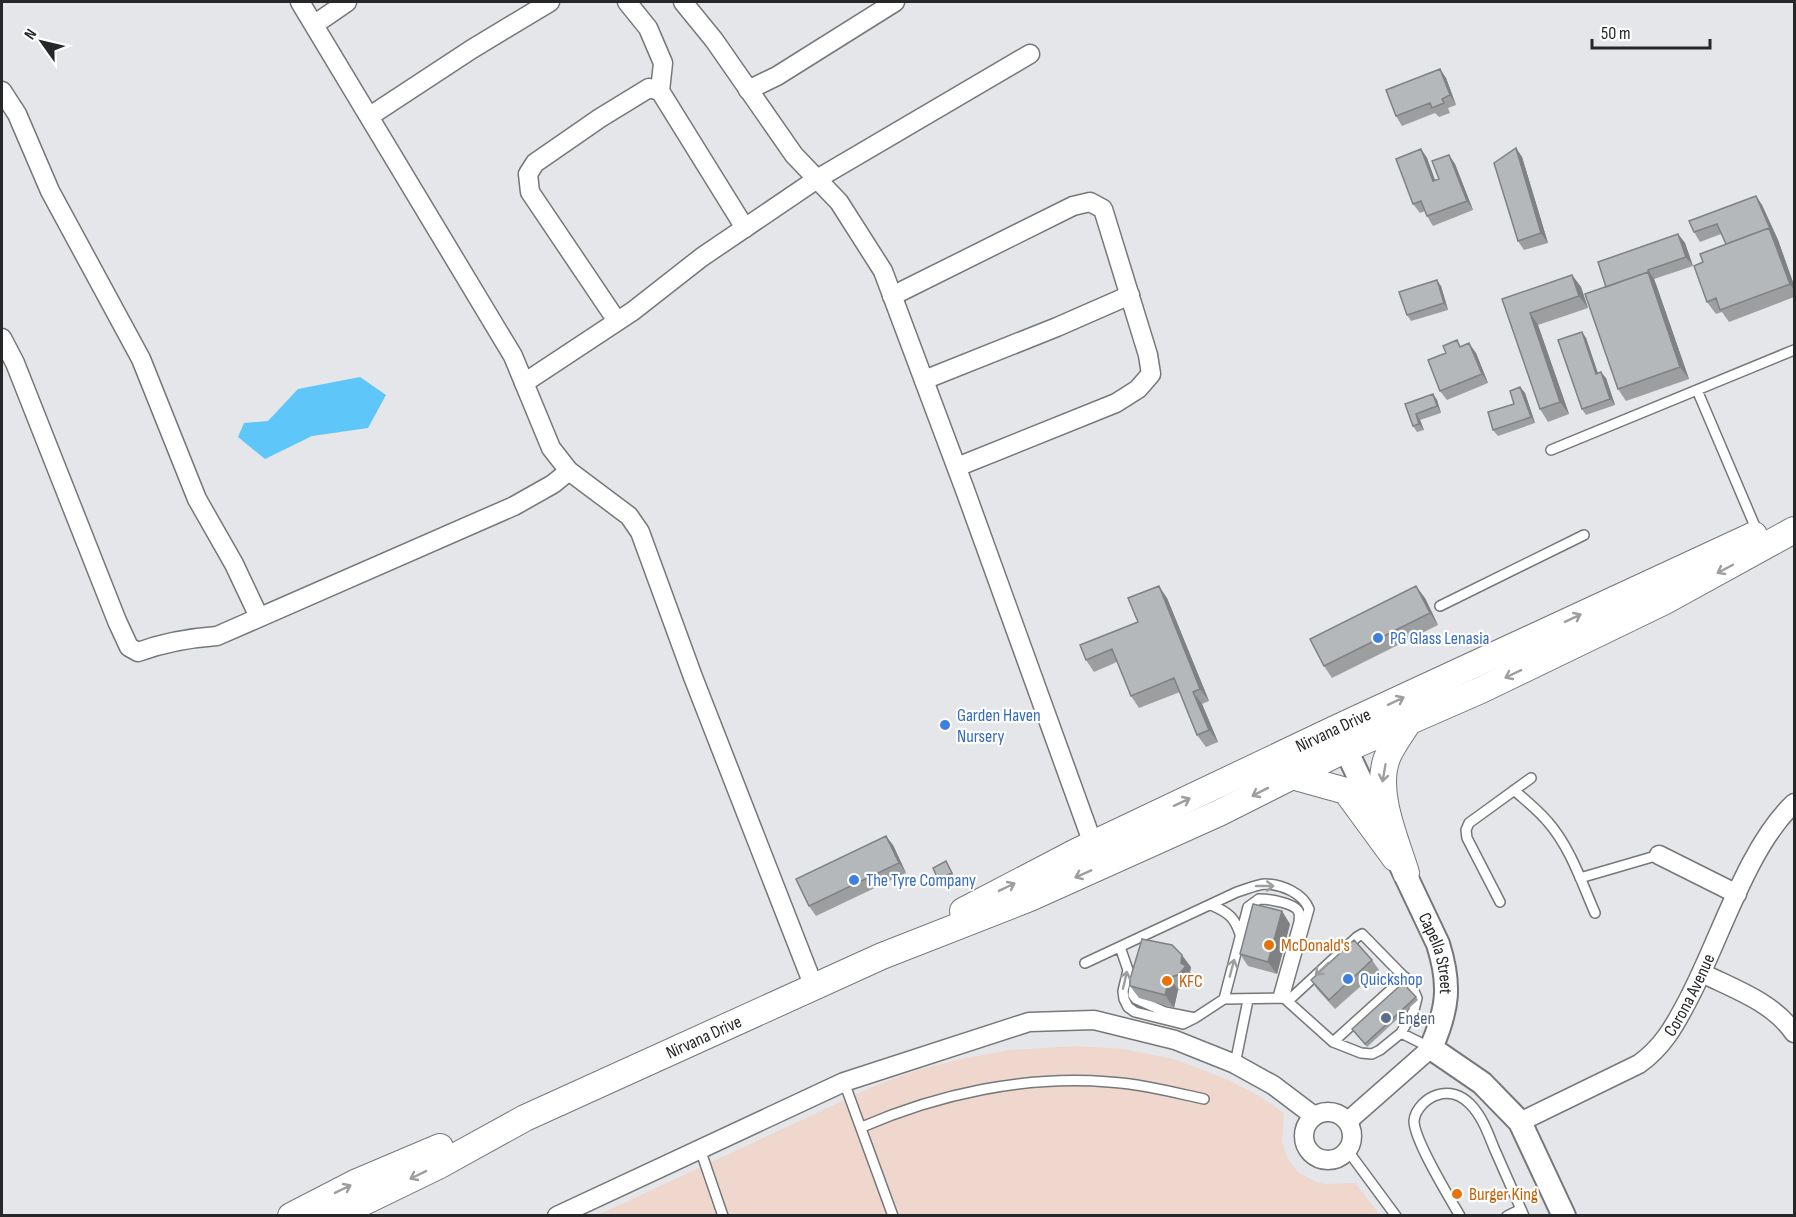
<svg xmlns="http://www.w3.org/2000/svg" width="1796" height="1217" font-family="'Sofia Sans Condensed',sans-serif">
<rect width="100%" height="100%" fill="#e4e6e9"/>
<!-- commercial -->
<path fill="#efd7cd" d="M 1075,1046 L 1123,1049 L 1174,1059 L 1229,1080 L 1259,1096 L 1284,1113 L 1282,1141 L 1288,1159 L 1298,1172 L 1316,1182 L 1325,1184 L 1355,1183 L 1380,1215 L 596,1216 L 872,1087 L 920,1069 L 966,1058 L 1010,1050 Z"/>
<!-- water -->
<path fill="#5ec6f8" d="M 360,377 L 386,395 L 368,428 L 312,436 L 265,459 L 238,437 L 244,423 L 268,421 L 298,389 Z"/>
<g fill="none" stroke-linecap="round" stroke-linejoin="round">
<defs>
<path id="service" d="M 1697,390 L 1757,531
M 1551,450 L 1794,350
M 1440,606 L 1584,535
M 1514,790 C 1525,800 1538,810 1548,822 C 1570,847 1582,883 1595,913
M 1580,878 L 1659,855
M 1500,902 L 1467,838 L 1466,830 L 1469,823 L 1531,778
M 1211,905 C 1230,913 1235,918 1241,937
M 1120,947 L 1128,970 L 1123,991 L 1124,999 L 1128,1007 L 1135,1012 L 1183,1024 L 1195,1018 L 1224,999 L 1284,998 L 1333,1042 L 1361,1053 L 1372,1054 L 1380,1050 L 1401,1033 L 1414,1010 L 1417,998 L 1411,984 L 1362,934 L 1357,937 L 1288,1001
M 1085,963 L 1237,892 C 1247,889 1255,885 1265,884 C 1281,884 1303,893 1309,909 L 1284,998
M 1135,979 L 1133,995 L 1136,999 L 1165,1012 L 1195,1018
M 1224,999 L 1248,907 L 1259,899 C 1268,899 1297,903 1299,913 C 1300,916 1299,919 1299,922 L 1278,997
M 1401,1033 L 1431,1048
M 1333,1042 L 1405,977
M 1235,1064 L 1248,1000
M 844,1082 L 893,1216
M 862,1127 C 938,1094 1025,1075 1109,1082 C 1141,1084 1172,1092 1204,1099
M 700,1149 L 723,1216
M 1348,1151 L 1396,1216
M 1460,1216 C 1449,1197 1414,1140 1414,1121 C 1415,1109 1427,1098 1437,1095 C 1449,1091 1461,1095 1470,1104 C 1482,1116 1488,1133 1494,1148 C 1504,1171 1514,1193 1524,1216
M 1507,1216 L 1521,1209"/>
<g id="minor">
<path d="M 300,2 L 513,356 L 551,448 L 569,471 L 629,516 L 640,532 L 693,677 L 814,987"/>
<path d="M 627,2 L 648,28 L 663,63 L 660,91"/>
<path d="M 683,2 L 714,40 L 794,155 L 839,202 L 883,271 L 965,490 L 1093,844"/>
<path d="M 315,24 L 347,2"/>
<path d="M 748,90 L 777,76 L 895,2"/>
<path d="M 2,91 L 17,114 L 50,191 L 141,359 L 197,499 L 234,564 L 259,617"/>
<path d="M 370,116 L 472,49 L 550,2"/>
<path d="M 892,296 L 1073,206 L 1090,202 L 1103,209 L 1148,355 L 1151,374 L 1138,389 L 1116,403 L 957,467"/>
<path d="M 617,321 L 530,192 L 528,174 L 535,163 L 600,118 L 649,88 L 660,91 L 745,228"/>
<path d="M 2,338 L 15,363 L 117,621 L 129,647 L 138,652 C 165,642 189,638 217,636 L 514,506 L 553,484 L 569,471"/>
<path d="M 924,380 L 1057,327 L 1130,295"/>
<path d="M 524,383 L 633,311 L 702,257 L 817,179 L 1030,54"/>
<path d="M 1659,855 L 1737,894"/>
<path d="M 1702,973 C 1734,989 1773,1002 1794,1033"/>
<circle cx="1328" cy="1136" r="24"/>
<path d="M 1348,1121 L 1431,1048"/>
<path id="s1" d="M 1520,1122 L 1639,1064 C 1663,1047 1675,1025 1688,1000 C 1720,940 1746,849 1794,803"/>
<path d="M 557,1216 L 844,1082 L 1029,1022 L 1094,1020 L 1175,1040 L 1235,1064 L 1273,1085 L 1314,1116"/>
</g>
<g id="tertiary">
<path id="s2" d="M 1339,735 L 1438,944 C 1451,985 1448,1009 1431,1048 L 1482,1083 L 1520,1122 L 1564,1216"/>
</g>
<g id="secondary">
<path d="M 1292,776 L 1346,791 L 1395,858"/>
<path d="M 1406,873 C 1396,840 1374,792 1387,758 C 1392,745 1402,733 1409,721"/>
<path id="s3" d="M 963,911 L 1076,852 L 1337,728 L 1754,535"/>
<path d="M 291,1216 L 355,1183 L 440,1147"/>
<path id="s4" d="M 335,1216 L 438,1166 L 525,1118 L 882,956 L 1030,898 L 1219,813 L 1346,749 L 1481,690 L 1663,602 L 1794,530"/>
</g>
</defs>
<!-- service casing -->
<use href="#service" stroke="#757779" stroke-width="12"/>
<!-- minor casing -->
<use href="#minor" stroke="#757779" stroke-width="21"/>
<!-- tertiary casing -->
<use href="#tertiary" stroke="#757779" stroke-width="26"/>
<!-- secondary casing -->
<use href="#secondary" stroke="#757779" stroke-width="28"/>
<!-- service -->
<use href="#service" stroke="#fff" stroke-width="9"/>
<!-- minor -->
<use href="#minor" stroke="#fff" stroke-width="18"/>
<!-- tertiary -->
<use href="#tertiary" stroke="#fff" stroke-width="22"/>
<!-- secondary -->
<use href="#secondary" stroke="#fff" stroke-width="26"/>
</g>
<!-- wall -->
<path fill="#9c9ea0" d="M 1440,69 L 1446,78 L 1456,105 L 1448,108 L 1450,113 L 1439,117 L 1435,113 L 1402,126 L 1396,116 Z
M 1516,148 L 1522,157 L 1548,243 L 1524,250 L 1518,241 Z
M 1421,149 L 1427,158 L 1435,180 L 1439,179 L 1449,155 L 1455,164 L 1473,210 L 1433,226 L 1427,216 L 1425,211 L 1420,213 L 1413,204 Z
M 1756,196 L 1762,205 L 1778,240 L 1794,285 L 1794,297 L 1729,322 L 1722,312 L 1716,314 L 1707,302 L 1703,262 L 1726,244 L 1721,234 L 1700,242 L 1694,232 Z
M 1678,234 L 1685,243 L 1693,266 L 1654,279 L 1689,379 L 1626,401 L 1618,389 L 1606,287 Z
M 1572,275 L 1581,287 L 1588,308 L 1538,325 L 1569,414 L 1548,422 L 1540,409 L 1502,299 Z
M 1441,286 L 1448,310 L 1411,321 L 1407,315 Z
M 1582,332 L 1586,338 L 1598,373 L 1606,378 L 1615,405 L 1586,415 L 1582,409 Z
M 1461,347 L 1476,353 L 1488,383 L 1447,400 L 1440,391 Z
M 1520,387 L 1525,393 L 1535,423 L 1498,436 L 1493,430 L 1514,404 Z
M 1433,394 L 1437,400 L 1441,413 L 1420,420 L 1424,430 L 1417,432 L 1413,426 L 1405,404 Z
M 1167,598 L 1209,701 L 1202,704 L 1218,742 L 1206,747 L 1197,735 L 1180,692 L 1139,708 L 1131,696 L 1117,662 L 1094,672 L 1086,660 L 1138,622 Z
M 1425,598 L 1438,625 L 1332,678 L 1324,666 Z
M 893,845 L 906,873 L 816,916 L 809,906 Z
M 946,861 L 954,876 L 941,882 L 938,879 Z
M 1290,924 L 1277,974 L 1248,966 L 1240,954 Z
M 1372,960 L 1379,970 L 1335,1009 L 1317,989 L 1311,980 Z
M 1191,967 L 1190,972 L 1195,978 L 1186,987 L 1178,990 L 1174,1008 L 1139,998 L 1130,986 Z
M 1416,997 L 1418,1000 L 1367,1047 L 1352,1029 Z"/>
<!-- shaded-wall -->
<path fill="#7f8182" d="M 1440,69 L 1446,78 L 1456,105 L 1450,95 Z
M 1516,148 L 1522,157 L 1548,243 L 1541,233 Z
M 1421,149 L 1427,158 L 1439,191 L 1433,181 Z
M 1449,155 L 1455,164 L 1473,210 L 1467,201 Z
M 1756,196 L 1762,205 L 1778,240 L 1794,285 L 1794,290 L 1790,284 Z
M 1678,234 L 1685,243 L 1693,266 L 1686,257 Z
M 1648,270 L 1654,279 L 1656,284 L 1650,275 Z
M 1648,272 L 1656,284 L 1689,379 L 1680,367 Z
M 1572,275 L 1581,287 L 1588,308 L 1579,296 Z
M 1437,280 L 1441,286 L 1448,310 L 1444,303 Z
M 1530,313 L 1538,325 L 1569,414 L 1560,402 Z
M 1582,332 L 1586,338 L 1600,380 L 1596,374 Z
M 1469,343 L 1476,353 L 1488,383 L 1482,374 Z
M 1601,372 L 1606,378 L 1615,405 L 1610,399 Z
M 1520,387 L 1525,393 L 1535,423 L 1531,417 Z
M 1433,394 L 1437,400 L 1441,413 L 1437,406 Z
M 1416,414 L 1420,420 L 1424,430 L 1419,424 Z
M 1159,586 L 1167,598 L 1209,701 L 1200,689 Z
M 1416,586 L 1425,598 L 1438,625 L 1430,613 Z
M 1193,692 L 1202,704 L 1218,742 L 1209,730 Z
M 886,836 L 893,845 L 906,873 L 899,863 Z
M 1282,911 L 1290,924 L 1277,974 L 1268,962 Z
M 1182,955 L 1191,967 L 1190,972 L 1195,978 L 1186,987 L 1178,975 L 1181,963 Z
M 1170,977 L 1178,990 L 1174,1008 L 1165,995 Z"/>
<!-- building -->
<path fill="#b5b8ba" stroke="#7f8182" stroke-width="1.5" d="M 1440,69 L 1450,95 L 1442,99 L 1444,103 L 1432,108 L 1430,103 L 1396,116 L 1386,90 Z
M 1516,148 L 1541,233 L 1518,241 L 1494,163 Z
M 1421,149 L 1433,181 L 1439,179 L 1432,161 L 1449,155 L 1467,201 L 1427,216 L 1421,201 L 1413,204 L 1396,159 Z
M 1756,196 L 1771,231 L 1769,228 L 1726,244 L 1717,224 L 1694,232 L 1689,221 Z
M 1769,228 L 1790,284 L 1720,310 L 1716,298 L 1707,302 L 1694,266 L 1703,262 L 1700,254 Z
M 1678,234 L 1686,257 L 1648,270 L 1650,275 L 1648,272 L 1606,287 L 1598,262 Z
M 1648,272 L 1680,367 L 1618,389 L 1585,294 Z
M 1572,275 L 1579,296 L 1530,313 L 1560,402 L 1540,409 L 1502,299 Z
M 1437,280 L 1444,303 L 1407,315 L 1399,292 Z
M 1582,332 L 1596,374 L 1601,372 L 1610,399 L 1582,409 L 1558,340 Z
M 1457,340 L 1460,347 L 1469,343 L 1482,374 L 1440,391 L 1428,360 L 1446,353 L 1443,346 Z
M 1520,387 L 1531,417 L 1493,430 L 1488,412 L 1514,404 L 1510,391 Z
M 1433,394 L 1437,406 L 1416,414 L 1419,424 L 1413,426 L 1405,404 Z
M 1159,586 L 1200,689 L 1193,692 L 1209,730 L 1197,735 L 1174,678 L 1131,696 L 1112,649 L 1086,660 L 1080,645 L 1138,622 L 1128,598 Z
M 1416,586 L 1430,613 L 1324,666 L 1310,639 Z
M 886,836 L 899,863 L 809,906 L 796,879 Z
M 946,861 L 952,873 L 938,879 L 933,868 Z
M 1253,904 L 1282,911 L 1268,962 L 1240,954 Z
M 1142,939 L 1172,945 L 1182,955 L 1181,963 L 1186,966 L 1178,975 L 1170,977 L 1165,995 L 1130,986 L 1130,979 Z
M 1354,940 L 1372,960 L 1329,1000 L 1311,980 Z
M 1403,983 L 1416,997 L 1365,1044 L 1352,1029 Z"/>
<!-- one-way arrows -->
<defs><path id="oneway-shaft" d="M-6 0H5M1.5-3L5.5 0L1.5 3" fill="none" stroke-width="1.6" stroke-linecap="round" stroke-linejoin="round" transform="scale(1.5)"/></defs>
<g stroke="#9d9e9e">
<use href="#oneway-shaft" transform="translate(1725 569) rotate(152)"/>
<use href="#oneway-shaft" transform="translate(1573 618) rotate(-25)"/>
<use href="#oneway-shaft" transform="translate(1513 674) rotate(154)"/>
<use href="#oneway-shaft" transform="translate(1396 701) rotate(-25)"/>
<use href="#oneway-shaft" transform="translate(1384 773) rotate(100)"/>
<use href="#oneway-shaft" transform="translate(1260 792) rotate(153)"/>
<use href="#oneway-shaft" transform="translate(1182 802) rotate(-25)"/>
<use href="#oneway-shaft" transform="translate(1083 874) rotate(156)"/>
<use href="#oneway-shaft" transform="translate(1265 886)"/>
<use href="#oneway-shaft" transform="translate(1007 887) rotate(-26)"/>
<use href="#oneway-shaft" transform="translate(1232 968) rotate(-75)"/>
<use href="#oneway-shaft" transform="translate(1322 969) rotate(137)"/>
<use href="#oneway-shaft" transform="translate(1125 980) rotate(-77)"/>
<use href="#oneway-shaft" transform="translate(418 1175) rotate(154)"/>
<use href="#oneway-shaft" transform="translate(343 1189) rotate(-26)"/>
</g>
<!-- markers -->
<g fill="#3f7fe0" stroke="#fff" stroke-width="2">
<circle cx="1378" cy="638" r="6"/>
<circle cx="945" cy="725" r="6"/>
<circle cx="854" cy="880" r="6"/>
<circle cx="1348" cy="979" r="6"/>
</g>
<g fill="#e8710a" stroke="#fff" stroke-width="2">
<circle cx="1269" cy="945" r="6"/>
<circle cx="1167" cy="981" r="6"/>
<circle cx="1457" cy="1194" r="6"/>
</g>
<circle fill="#5c6f8a" stroke="#fff" stroke-width="2" cx="1386" cy="1018" r="6"/>
<g text-anchor="middle" dominant-baseline="central" stroke-width="4.5" stroke-linejoin="round" paint-order="stroke">
<!-- shop labels -->
<g font-size="18" fill="#366cbe" stroke="#fff" text-anchor="start">
<text x="1390" y="638">PG Glass Lenasia</text>
<text x="957" y="715">Garden Haven<tspan x="957" dy="21">Nursery</tspan></text>
<text x="866" y="880">The Tyre Company</text>
<text x="1360" y="979">Quickshop</text>
</g>
<!-- street labels -->
<g font-size="18" fill="#262728" stroke="#fff">
<text stroke="none"><textPath href="#s3" startOffset="412">Nirvana Drive</textPath></text>
<text stroke="none"><textPath href="#s2" startOffset="240">Capella Street</textPath></text>
<text stroke="none"><textPath href="#s1" startOffset="219">Corona Avenue</textPath></text>
<text stroke="none"><textPath href="#s4" startOffset="410">Nirvana Drive</textPath></text>
</g>
<!-- food labels -->
<g font-size="18" fill="#c56008" stroke="#fff" text-anchor="start">
<text x="1281" y="945">McDonald's</text>
<text x="1179" y="981">KFC</text>
<text x="1469" y="1194">Burger King</text>
</g>
<!-- service labels -->
<g font-size="18" fill="#4e5e75" stroke="#fff" text-anchor="start">
<text x="1398" y="1018">Engen</text>
</g>
</g>
<!-- border -->
<rect width="1796" height="1217" fill="none" stroke="#262728" stroke-width="6"/>
<!-- north arrow -->
<g transform="translate(42 42) rotate(304)" stroke="#ffffff" stroke-width="4.5" paint-order="stroke">
<path d="M0-4.5L10 22L0 15L-10 22Z" fill="#262728"/>
<text y="-9" font-size="16" font-weight="bold" text-anchor="middle" fill="#262728">N</text>
</g>
<!-- scale -->
<path d="M1592 39v9h118v-9" fill="none" stroke="#262728" stroke-width="3"/>
<text x="1601" y="39" font-size="18" fill="#262728" stroke="#ffffff" stroke-width="4.5" paint-order="stroke">50 m</text>
</svg>
